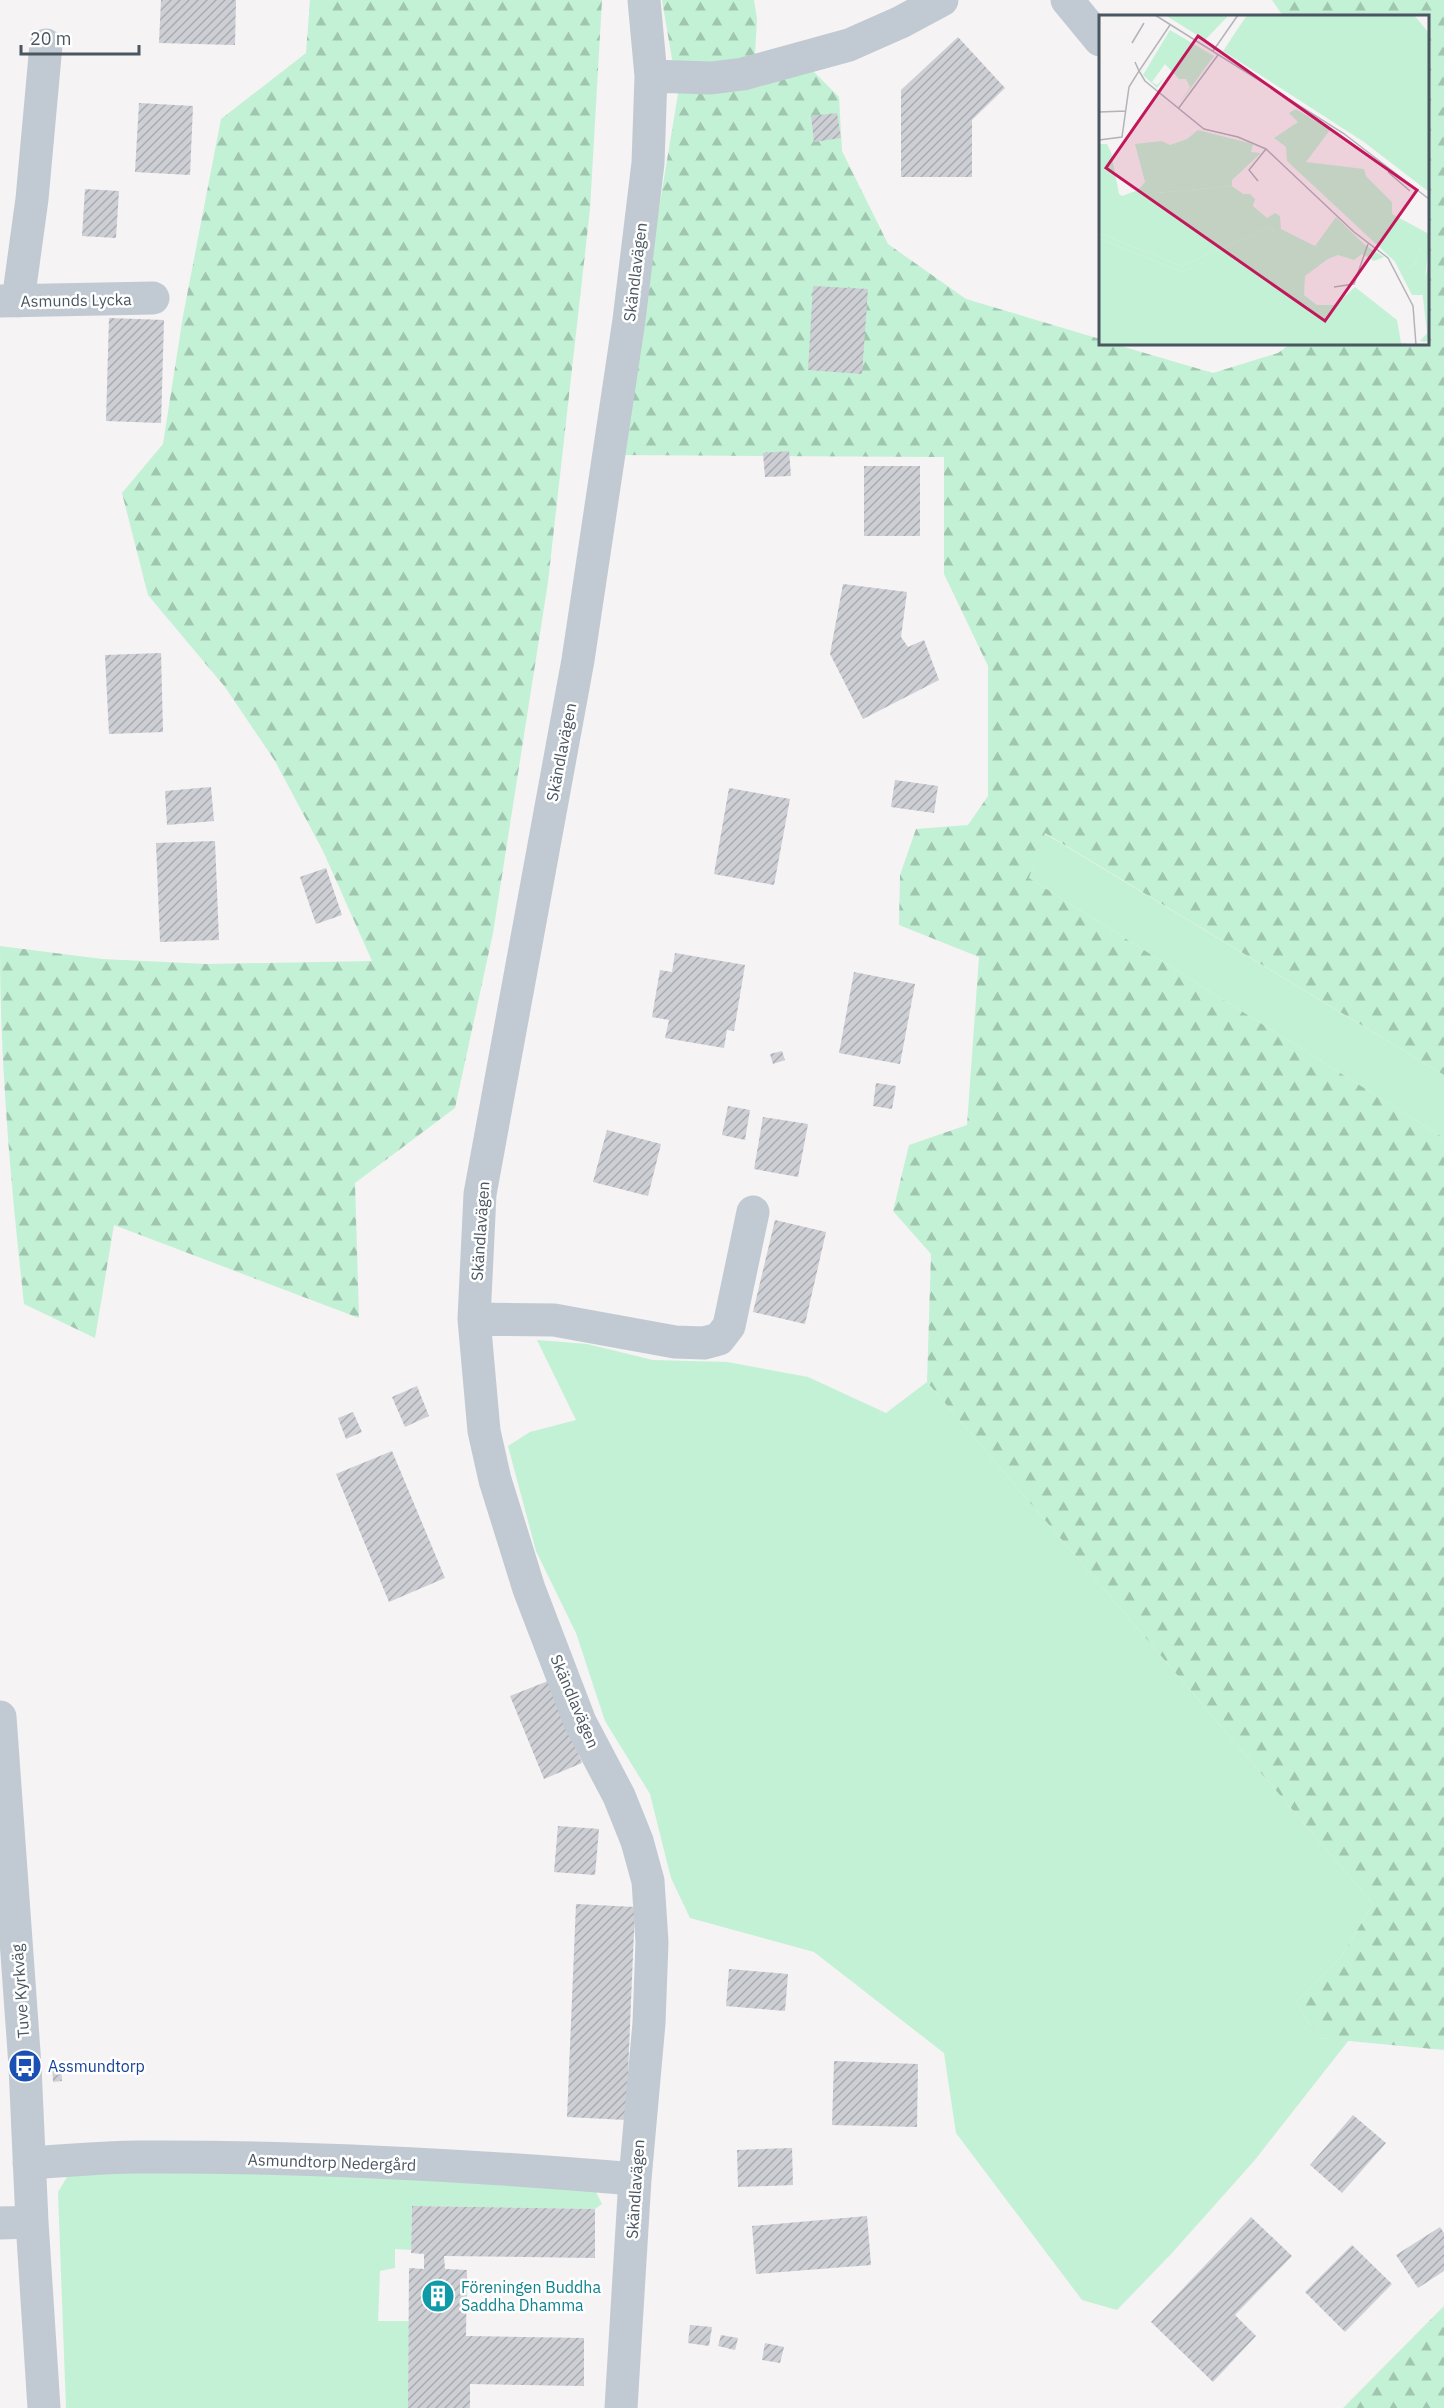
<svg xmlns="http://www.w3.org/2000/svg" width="1444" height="2408" font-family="'IBM Plex Sans',sans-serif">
<defs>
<pattern id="forest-firs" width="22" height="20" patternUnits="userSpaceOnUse" patternTransform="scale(1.5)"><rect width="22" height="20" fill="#c3f1d5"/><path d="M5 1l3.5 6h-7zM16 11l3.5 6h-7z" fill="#a0c6b0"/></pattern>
<pattern id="building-hatch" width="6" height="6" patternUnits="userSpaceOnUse" patternTransform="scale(1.5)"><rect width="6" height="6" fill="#cdcfd5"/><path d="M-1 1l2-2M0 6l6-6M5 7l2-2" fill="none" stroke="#a8abb0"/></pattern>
</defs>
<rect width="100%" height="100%" fill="#f5f3f3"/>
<!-- grass -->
<path fill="#c3f1d5" d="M 1044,833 L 1444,1075 L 1444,1138 L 1029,878 Z
M 537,1340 L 587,1344 L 653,1360 L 727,1362 L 808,1377 L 886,1413 L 927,1382 L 1373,1904 L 1341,1957 L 1296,2002 L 1318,2038 L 1349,2040 L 1254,2161 L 1172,2253 L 1117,2310 L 1082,2300 L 956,2133 L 944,2053 L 814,1952 L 690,1918 L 671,1878 L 650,1794 L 605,1721 L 576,1633 L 536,1551 L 508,1446 L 530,1432 L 576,1420 Z
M 76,2171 L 312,2171 L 595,2190 L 602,2204 L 595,2209 L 412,2206 L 411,2250 L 395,2249 L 395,2268 L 380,2271 L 378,2321 L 409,2321 L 408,2408 L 66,2408 L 58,2192 L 67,2177 Z"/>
<!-- forest -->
<path fill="url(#forest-firs)" d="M 310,0 L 602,0 L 590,209 L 548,582 L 493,933 L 455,1108 L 355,1183 L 359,1318 L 114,1225 L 95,1338 L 24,1304 C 11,1185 0,1066 0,946 L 102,959 L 207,964 L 372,961 L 323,851 L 275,761 L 225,687 L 148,595 L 122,493 L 163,444 L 183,316 L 221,119 L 306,53 Z
M 662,0 L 754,0 L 757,19 L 754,70 L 806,64 L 839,97 L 842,151 L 888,244 L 966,299 L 1100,339 L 1100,344 L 1114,344 L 1213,373 L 1278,353 L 1290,344 L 1428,344 L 1428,16 L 1283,16 L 1272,0 L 1444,0 L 1444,1075 L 1045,833 L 1029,878 L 1444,1138 L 1444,2050 L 1318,2038 L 1296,2002 L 1341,1957 L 1373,1904 L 927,1382 L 931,1254 L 893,1211 L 909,1145 L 967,1125 L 979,957 L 899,925 L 900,875 L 916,829 L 968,825 L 988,796 L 988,666 L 944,574 L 944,457 L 618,455 L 678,94 Z
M 1444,2306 L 1444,2408 L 1343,2408 Z"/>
<!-- building -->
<path fill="url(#building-hatch)" d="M 161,0 L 236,0 L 235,45 L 159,43 Z
M 958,37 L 1005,88 L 972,120 L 972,177 L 901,177 L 901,90 Z
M 139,103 L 193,106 L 190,175 L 135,172 Z
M 837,113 L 841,138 L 814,142 L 811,116 Z
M 85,189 L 119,191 L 116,238 L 82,236 Z
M 813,286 L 868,289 L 862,374 L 808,370 Z
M 109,318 L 164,320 L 161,423 L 106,421 Z
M 789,451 L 791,476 L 765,477 L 763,453 Z
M 864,466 L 920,466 L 920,536 L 864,536 Z
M 843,584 L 907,592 L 901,637 L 908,647 L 924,640 L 939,680 L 863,719 L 830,654 Z
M 161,653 L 163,732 L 109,734 L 105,655 Z
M 895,780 L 938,786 L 934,813 L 891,807 Z
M 211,787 L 214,821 L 167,825 L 165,791 Z
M 729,788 L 790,799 L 774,885 L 714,874 Z
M 215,841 L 219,940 L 160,942 L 156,843 Z
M 326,868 L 342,915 L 316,924 L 300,877 Z
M 675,953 L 745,965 L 734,1031 L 727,1030 L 724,1048 L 665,1038 L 669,1020 L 652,1017 L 660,970 L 672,972 Z
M 854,972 L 915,984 L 900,1064 L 839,1053 Z
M 782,1051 L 785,1060 L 773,1064 L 770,1054 Z
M 876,1083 L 896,1086 L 892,1109 L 873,1106 Z
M 728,1106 L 750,1110 L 745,1140 L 722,1135 Z
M 763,1117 L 808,1124 L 798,1177 L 754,1169 Z
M 607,1130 L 661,1144 L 648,1196 L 593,1182 Z
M 775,1220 L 826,1232 L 805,1324 L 753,1312 Z
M 417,1386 L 429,1416 L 405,1427 L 392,1397 Z
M 353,1412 L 362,1432 L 346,1439 L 338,1418 Z
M 392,1451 L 445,1578 L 389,1602 L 336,1474 Z
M 548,1681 L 582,1763 L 544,1779 L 510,1696 Z
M 558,1826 L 599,1829 L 595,1875 L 554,1872 Z
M 576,1904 L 635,1907 L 626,2120 L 567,2117 Z
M 729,1969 L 788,1974 L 785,2011 L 726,2006 Z
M 834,2061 L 918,2064 L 917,2127 L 832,2125 Z
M 52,2063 L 61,2063 L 62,2081 L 53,2082 Z
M 1353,2115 L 1386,2143 L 1342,2193 L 1310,2165 Z
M 792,2148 L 793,2185 L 738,2187 L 737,2150 Z
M 412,2206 L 595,2209 L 595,2258 L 444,2256 L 445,2269 L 467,2270 L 466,2336 L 584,2338 L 584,2386 L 470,2384 L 470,2408 L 408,2408 L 409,2268 L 424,2269 L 424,2254 L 411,2253 Z
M 867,2216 L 871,2265 L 756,2274 L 752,2226 Z
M 1251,2217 L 1292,2256 L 1235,2315 L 1256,2336 L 1213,2382 L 1151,2322 Z
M 1440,2227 L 1444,2233 L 1444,2271 L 1418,2288 L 1396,2255 Z
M 1352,2245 L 1392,2284 L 1345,2332 L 1305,2292 Z
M 690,2325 L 712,2327 L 709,2346 L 688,2343 Z
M 721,2335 L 738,2338 L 735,2350 L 718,2346 Z
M 765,2343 L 784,2347 L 780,2363 L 762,2360 Z"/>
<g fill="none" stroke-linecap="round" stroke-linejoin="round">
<!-- minor -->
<path stroke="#c1cad2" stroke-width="33" d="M 1067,0 L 1100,40
M 651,76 L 711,78 L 743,74 L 849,45 L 901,22 L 942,0
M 0,301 L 153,298
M 18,301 L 32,199 L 46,45
M 474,1319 L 554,1320 L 675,1342 L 704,1343 L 719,1339 L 729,1326 L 753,1212
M 0,1717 L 25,2066 L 32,2222 L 44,2408
M 29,2163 C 66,2161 102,2157 139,2157 C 304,2156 470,2165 635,2179
M 0,2223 L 32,2222
M 621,2408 L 635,2179 L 649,2023 L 652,1942 L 648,1881 L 637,1841 L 619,1796 L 580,1722 L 529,1589 L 495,1480 L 484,1431 L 474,1319 L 480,1194 L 578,660 L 629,320 L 648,163 L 651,76 L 644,0"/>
</g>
<!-- icons -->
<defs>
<symbol id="bus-disc" viewBox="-11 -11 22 22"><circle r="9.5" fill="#1a4fb4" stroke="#fff"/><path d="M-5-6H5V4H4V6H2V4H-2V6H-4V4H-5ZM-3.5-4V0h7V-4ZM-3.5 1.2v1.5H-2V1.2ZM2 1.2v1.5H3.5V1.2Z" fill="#fff"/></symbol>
<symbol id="building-disc" viewBox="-11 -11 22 22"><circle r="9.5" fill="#0f9aa8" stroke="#fff"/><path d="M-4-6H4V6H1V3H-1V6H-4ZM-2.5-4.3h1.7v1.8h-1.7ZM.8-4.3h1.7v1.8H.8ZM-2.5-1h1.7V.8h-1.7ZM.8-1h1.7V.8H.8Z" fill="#fff"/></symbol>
</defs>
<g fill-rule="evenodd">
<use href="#bus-disc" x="6" y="2047" width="38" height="38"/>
<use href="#building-disc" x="419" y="2277" width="38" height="38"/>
</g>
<g text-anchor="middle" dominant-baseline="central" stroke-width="5" stroke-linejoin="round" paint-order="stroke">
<!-- street labels -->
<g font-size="16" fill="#4a5661" stroke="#fff">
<text transform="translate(635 272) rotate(-83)">Skändlavägen</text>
<text transform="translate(76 300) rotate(-1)">Asmunds Lycka</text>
<text transform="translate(561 752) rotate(-79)">Skändlavägen</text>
<text transform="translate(480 1231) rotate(-86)">Skändlavägen</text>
<text transform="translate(575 1701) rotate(67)">Skändlavägen</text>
<text transform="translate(20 1991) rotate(-94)">Tuve Kyrkväg</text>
<text transform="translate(332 2162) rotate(2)">Asmundtorp Nedergård</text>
<text transform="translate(635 2189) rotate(-86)">Skändlavägen</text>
</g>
<!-- transit labels -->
<g font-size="16" fill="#164399" stroke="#fff" text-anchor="start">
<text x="48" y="2066">Assmundtorp</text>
</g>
<!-- culture labels -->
<g font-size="16" fill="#0d838f" stroke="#fff" text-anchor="start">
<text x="461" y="2287">Föreningen Buddha<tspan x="461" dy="18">Saddha Dhamma</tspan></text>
</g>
</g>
<!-- overview -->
<g transform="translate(1099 15)">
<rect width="330" height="330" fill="#f5f3f3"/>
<path d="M 66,0 L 130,0 L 106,25 ZM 148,0 L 315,0 L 330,18 L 330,177 L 265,127 L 124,36 ZM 71,15 L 115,41 L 80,89 L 91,72 L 87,64 L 80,64 L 66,49 L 53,67 L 58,70 L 66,62 L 58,73 L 44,60 ZM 99,115 L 154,129 L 152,137 L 162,138 L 133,165 L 133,171 L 57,178 L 49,165 L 46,167 L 36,129 L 63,126 L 71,130 L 88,124 ZM 172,212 L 175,217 L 83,257 L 0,224 L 0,218 L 82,251 ZM 330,230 L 324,280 L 313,280 L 294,243 L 306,256 L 316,249 L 321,234 Z" fill="#c3f1d5"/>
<path d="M 197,94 L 231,115 L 207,147 L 265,154 L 267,161 L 293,187 L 293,199 L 330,219 L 330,230 L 321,234 L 316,249 L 306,256 L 188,146 L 187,132 L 175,123 L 199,107 L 190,98 ZM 0,129 L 8,129 L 12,137 L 20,179 L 23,181 L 39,175 L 48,165 L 53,165 L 57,178 L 133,171 L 144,179 L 151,179 L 156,184 L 154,191 L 168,203 L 176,198 L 181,201 L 182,214 L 216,231 L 237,202 L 266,230 L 285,242 L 275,246 L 263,239 L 255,245 L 239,240 L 229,244 L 206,261 L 205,280 L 218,290 L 236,290 L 256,272 L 298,305 L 302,328 L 316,330 L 0,330 L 0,224 L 83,257 L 175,216 L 172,212 L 82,251 L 0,218 ZM 330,248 L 330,325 L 326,327 L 321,326 L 328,318 L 323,274 Z" fill="#c3f1d5"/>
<path fill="none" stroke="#b1b4b9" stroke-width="1.5" d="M 56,0 L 244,118 L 330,184M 71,10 L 40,56 L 46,66 L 105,114 L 139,122 L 167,134 L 255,217 L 289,243 L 314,291 L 317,330M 33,28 L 45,8M 114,36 L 139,0M 79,94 L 119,40M 0,97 L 27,96M 0,125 L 23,122 L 30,72 L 40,56 L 36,47M 289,157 L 311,176M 159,166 L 150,155 L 167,134M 235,272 L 255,269 L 269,229"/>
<path fill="#c2185b" fill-opacity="0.15" stroke="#c2185b" stroke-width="3" d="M 99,21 L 318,175 L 226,306 L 7,153 Z"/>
<rect width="330" height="330" fill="none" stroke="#4a5661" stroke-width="3"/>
</g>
<!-- scale -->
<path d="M21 45v9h118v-9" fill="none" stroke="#4a5661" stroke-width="3"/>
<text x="30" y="45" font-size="18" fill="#4a5661" stroke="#ffffff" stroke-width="4.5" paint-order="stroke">20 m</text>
</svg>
